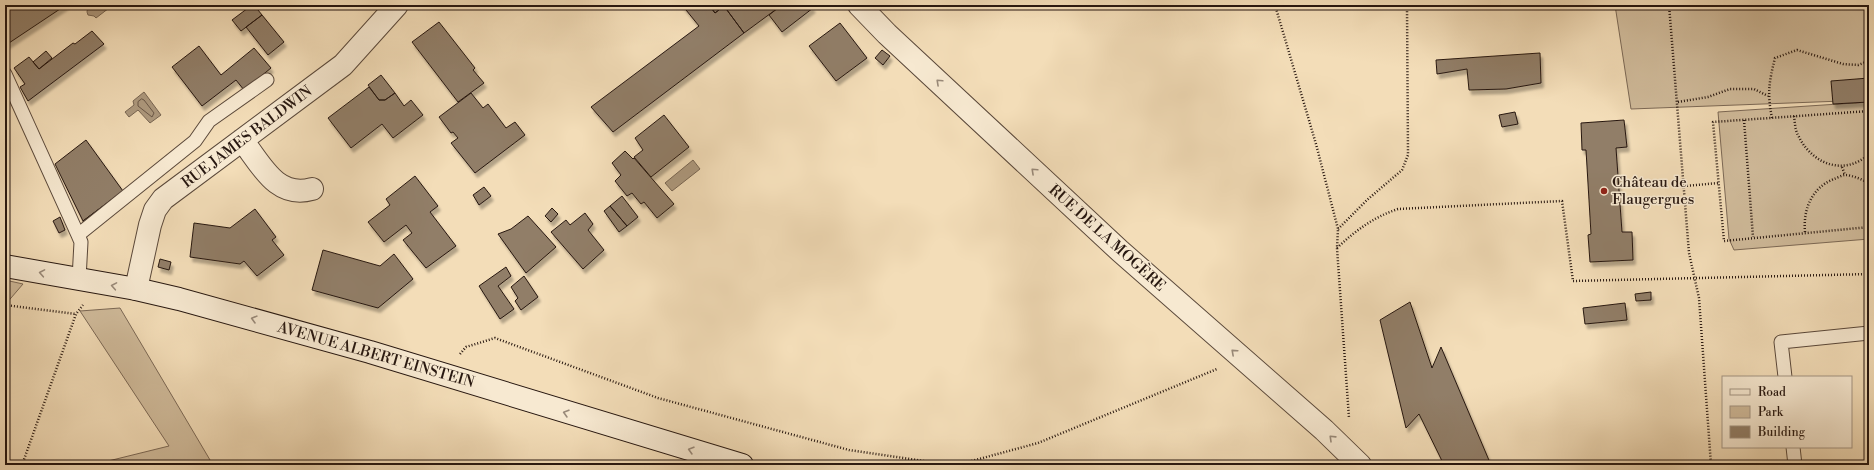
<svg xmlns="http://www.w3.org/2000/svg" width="1874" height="470" font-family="'Libre Bodoni',serif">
<defs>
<filter id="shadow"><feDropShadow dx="2.5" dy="4.5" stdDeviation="1" flood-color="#0004"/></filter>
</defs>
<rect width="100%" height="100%" fill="#f3ddb8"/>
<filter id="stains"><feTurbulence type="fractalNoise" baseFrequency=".005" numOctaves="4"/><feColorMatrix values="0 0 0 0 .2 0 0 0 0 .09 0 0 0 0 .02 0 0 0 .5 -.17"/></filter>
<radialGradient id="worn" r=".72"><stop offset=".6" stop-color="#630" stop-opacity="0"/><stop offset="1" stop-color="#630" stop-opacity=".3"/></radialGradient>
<!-- green -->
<path fill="#d0bb9b" stroke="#7c6956" d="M 1615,5 L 1869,5 L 1869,100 L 1631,109 Z
M 1869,102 L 1869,239 L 1734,250 L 1729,239 L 1718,112 Z
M 5,280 L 23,284 L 5,305 Z
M 120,308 L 213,465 L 92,465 L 169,446 L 80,311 Z"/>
<!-- water -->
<path fill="#ae9a7f" stroke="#786653" d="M 88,5 L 113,5 L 96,18 L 94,16 L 88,15 L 87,12 Z
M 144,92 L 161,115 L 150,123 L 138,110 L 129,117 L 125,112 L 134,105 L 133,101 Z
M 693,160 L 700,169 L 672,191 L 665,183 Z"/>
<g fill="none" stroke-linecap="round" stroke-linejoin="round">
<!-- shore -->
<path stroke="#6a5848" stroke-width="1" d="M 142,99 L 144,100 L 154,113 L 152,117 L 138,106 L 138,102 Z"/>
</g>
<!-- building -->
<path fill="#917e67" stroke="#271710" filter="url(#shadow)" d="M 5,5 L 43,5 L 45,9 L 50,5 L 66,5 L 6,45 Z
M 252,5 L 254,5 L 262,15 L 241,31 L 232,20 Z
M 682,5 L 709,5 L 715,13 L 724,6 L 744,33 L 613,132 L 591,107 L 699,26 Z
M 709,5 L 782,5 L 744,33 L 724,6 L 715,13 Z
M 782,5 L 799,5 L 801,8 L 810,5 L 813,8 L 782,32 L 769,15 Z
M 262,15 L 284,42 L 268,55 L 246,27 Z
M 439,22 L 475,68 L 473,70 L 484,83 L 458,102 L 412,42 Z
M 840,23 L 867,58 L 836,81 L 809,46 Z
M 92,31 L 104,44 L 28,101 L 20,87 L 25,84 L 14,68 L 29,57 L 39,69 L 73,43 L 75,44 Z
M 199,46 L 221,75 L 254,48 L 271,68 L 244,90 L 236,80 L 202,106 L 172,67 Z
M 882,50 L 890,56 L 883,65 L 875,58 Z
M 46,51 L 52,58 L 39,69 L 33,62 Z
M 1540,53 L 1541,83 L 1506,89 L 1469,90 L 1467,69 L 1437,74 L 1436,60 Z
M 381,75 L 395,93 L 385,100 L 379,100 L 368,85 Z
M 1869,78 L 1869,102 L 1833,104 L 1831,81 Z
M 369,87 L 379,100 L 385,100 L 395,93 L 404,106 L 411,100 L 423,115 L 393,138 L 382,124 L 351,148 L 328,118 Z
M 471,93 L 483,108 L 488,104 L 506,128 L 515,122 L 525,135 L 475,173 L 451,143 L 458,138 L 453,132 L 451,133 L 439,117 Z
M 1515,112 L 1518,124 L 1502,127 L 1499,115 Z
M 664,115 L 689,147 L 651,177 L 634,157 L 643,150 L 635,138 Z
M 1624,120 L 1627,147 L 1616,148 L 1622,232 L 1632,232 L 1633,260 L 1590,262 L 1588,235 L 1591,234 L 1586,150 L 1582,150 L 1581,123 Z
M 86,140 L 123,191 L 83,221 L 55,164 Z
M 625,151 L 633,159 L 634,158 L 674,204 L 657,218 L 644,202 L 641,204 L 632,193 L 627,196 L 615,181 L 621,175 L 612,163 Z
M 415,176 L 438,206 L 430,212 L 456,246 L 426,268 L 403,240 L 412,233 L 406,225 L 384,242 L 368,222 L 390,205 L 386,199 Z
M 484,187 L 491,196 L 479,205 L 473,195 Z
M 123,191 L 84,224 L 83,221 Z
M 622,196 L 638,217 L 627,226 L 610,206 Z
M 610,206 L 627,226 L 619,232 L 604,211 Z
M 552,208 L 558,214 L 551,222 L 545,216 Z
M 255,209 L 276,237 L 272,240 L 284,255 L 257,276 L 244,261 L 240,264 L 190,257 L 194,223 L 230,228 Z
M 585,213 L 593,224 L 588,230 L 604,250 L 583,269 L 551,232 L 566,220 L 570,225 Z
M 528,216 L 556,247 L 526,273 L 498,234 L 511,229 Z
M 60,217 L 65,230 L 59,233 L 53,221 Z
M 323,250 L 380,266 L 394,254 L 413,279 L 378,308 L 312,290 Z
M 160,259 L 171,262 L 169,270 L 158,267 Z
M 506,267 L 511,276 L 498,286 L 514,309 L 500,319 L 479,286 Z
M 524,276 L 538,297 L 521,310 L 515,301 L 518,298 L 511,287 Z
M 1651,292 L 1651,300 L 1636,301 L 1635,294 Z
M 1410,302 L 1432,368 L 1441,347 L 1491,465 L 1444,465 L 1419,414 L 1406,428 L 1380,320 Z
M 1625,303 L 1627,320 L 1585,324 L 1583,308 Z"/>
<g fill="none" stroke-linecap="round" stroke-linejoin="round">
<defs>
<path id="lane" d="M 5,74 L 78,235 L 81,242 L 79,279
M 78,235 L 195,141 L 209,121 L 267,80
M 1785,377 L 1781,342 L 1869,333
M 1793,447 L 1795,465"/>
<path id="street" d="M 859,5 L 887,34 L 1120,251 L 1324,430 L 1360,465
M 242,140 C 261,164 276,199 312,189
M 136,289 L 150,225 L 155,210 L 163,199 L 343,65 L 397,5"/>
<path id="secondary" d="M 5,266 L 136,289 L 179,299 L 370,352 L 742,465"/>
</defs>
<!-- lane casing -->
<use href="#lane" stroke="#5a483a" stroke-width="15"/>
<!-- street casing -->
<use href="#street" stroke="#5a483a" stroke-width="24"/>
<!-- secondary casing -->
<use href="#secondary" stroke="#271710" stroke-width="24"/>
<!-- path -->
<path stroke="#271710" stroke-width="2.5" stroke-dasharray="1 2" stroke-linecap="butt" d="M 1275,5 L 1316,144 L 1338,229 L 1337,248 L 1349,418
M 1669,5 L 1689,253 L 1699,298 L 1711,465
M 1678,102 L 1708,97 L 1730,89 L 1754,89 L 1768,96
M 1869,111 L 1713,122 L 1724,241 L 1869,227
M 1794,116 C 1795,123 1795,131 1799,137 C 1813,165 1845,176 1869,154
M 1772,118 C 1767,93 1769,82 1775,58 L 1797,50 L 1843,64 L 1858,65 L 1869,61
M 1744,120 L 1753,237
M 1842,167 L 1845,175
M 1684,186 L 1719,183
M 1338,229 L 1367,200 L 1402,170 L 1408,155 L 1407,5
M 1805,232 C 1803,210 1811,188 1834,179 C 1837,178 1842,175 1845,175 C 1852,175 1863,180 1869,183
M 1337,248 C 1356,230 1374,217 1398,209 L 1562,201 L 1573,281 L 1869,274
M 5,305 L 76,314
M 460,354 L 466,347 L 495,338 L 658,398 L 849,450 L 951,465
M 22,465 L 76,314 L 83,305
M 957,465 L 1038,443 L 1217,369"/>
<!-- lane -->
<use href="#lane" stroke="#f7e9d1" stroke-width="13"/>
<!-- street -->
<use href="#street" stroke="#f7e9d1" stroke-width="22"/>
<!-- secondary -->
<use href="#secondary" stroke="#f7e9d1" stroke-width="22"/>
</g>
<!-- one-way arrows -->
<defs><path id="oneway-chevron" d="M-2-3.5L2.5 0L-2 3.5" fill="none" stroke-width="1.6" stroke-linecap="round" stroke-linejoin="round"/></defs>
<g stroke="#998a7a">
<use href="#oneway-chevron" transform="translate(939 82) rotate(-137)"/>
<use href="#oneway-chevron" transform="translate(1034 171) rotate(-137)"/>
<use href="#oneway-chevron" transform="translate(42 273) rotate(-170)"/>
<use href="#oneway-chevron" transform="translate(114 286) rotate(-170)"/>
<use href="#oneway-chevron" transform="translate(254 319) rotate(-165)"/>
<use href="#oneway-chevron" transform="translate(1234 352) rotate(-138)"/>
<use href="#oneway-chevron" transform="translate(566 413) rotate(-164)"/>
<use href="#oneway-chevron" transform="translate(1332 438) rotate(-136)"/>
<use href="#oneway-chevron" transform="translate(691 450) rotate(-164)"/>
</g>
<!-- markers -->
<circle fill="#8f2418" stroke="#f7e9d1" stroke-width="1.5" cx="1604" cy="191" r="4"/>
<g text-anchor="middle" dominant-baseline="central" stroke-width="3" stroke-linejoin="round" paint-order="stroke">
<!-- street labels -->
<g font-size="15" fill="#271710" stroke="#f7e9d1">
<text transform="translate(247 137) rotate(-37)">RUE JAMES BALDWIN</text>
<text transform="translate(1107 238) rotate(42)">RUE DE LA MOGÈRE</text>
<text transform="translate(376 355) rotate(16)">AVENUE ALBERT EINSTEIN</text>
</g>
<!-- poi labels -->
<g font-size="15" fill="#271710" stroke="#f7e9d1" text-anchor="start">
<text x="1612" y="182">Château de<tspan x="1612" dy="17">Flaugergues</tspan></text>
</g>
</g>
<!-- margin -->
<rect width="1874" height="470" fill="none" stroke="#f3ddb8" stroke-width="20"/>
<rect x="6" y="6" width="1862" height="458" fill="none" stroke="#271710" stroke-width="2"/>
<rect x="10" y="10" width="1854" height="450" fill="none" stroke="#271710"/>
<!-- legend -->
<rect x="1722" y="376" width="130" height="72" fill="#f7e9d1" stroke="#a49584"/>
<rect x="1730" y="389" width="20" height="6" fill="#f7e9d1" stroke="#a49584"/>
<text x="1758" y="396" font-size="12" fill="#271710">Road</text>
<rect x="1730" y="406" width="20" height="12" fill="#d0bb9b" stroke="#a49584"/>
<text x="1758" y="416" font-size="12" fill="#271710">Park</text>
<rect x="1730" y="426" width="20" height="12" fill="#917e67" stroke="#a49584"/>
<text x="1758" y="436" font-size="12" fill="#271710">Building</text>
<rect width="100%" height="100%" filter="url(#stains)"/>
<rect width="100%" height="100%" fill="url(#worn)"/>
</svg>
